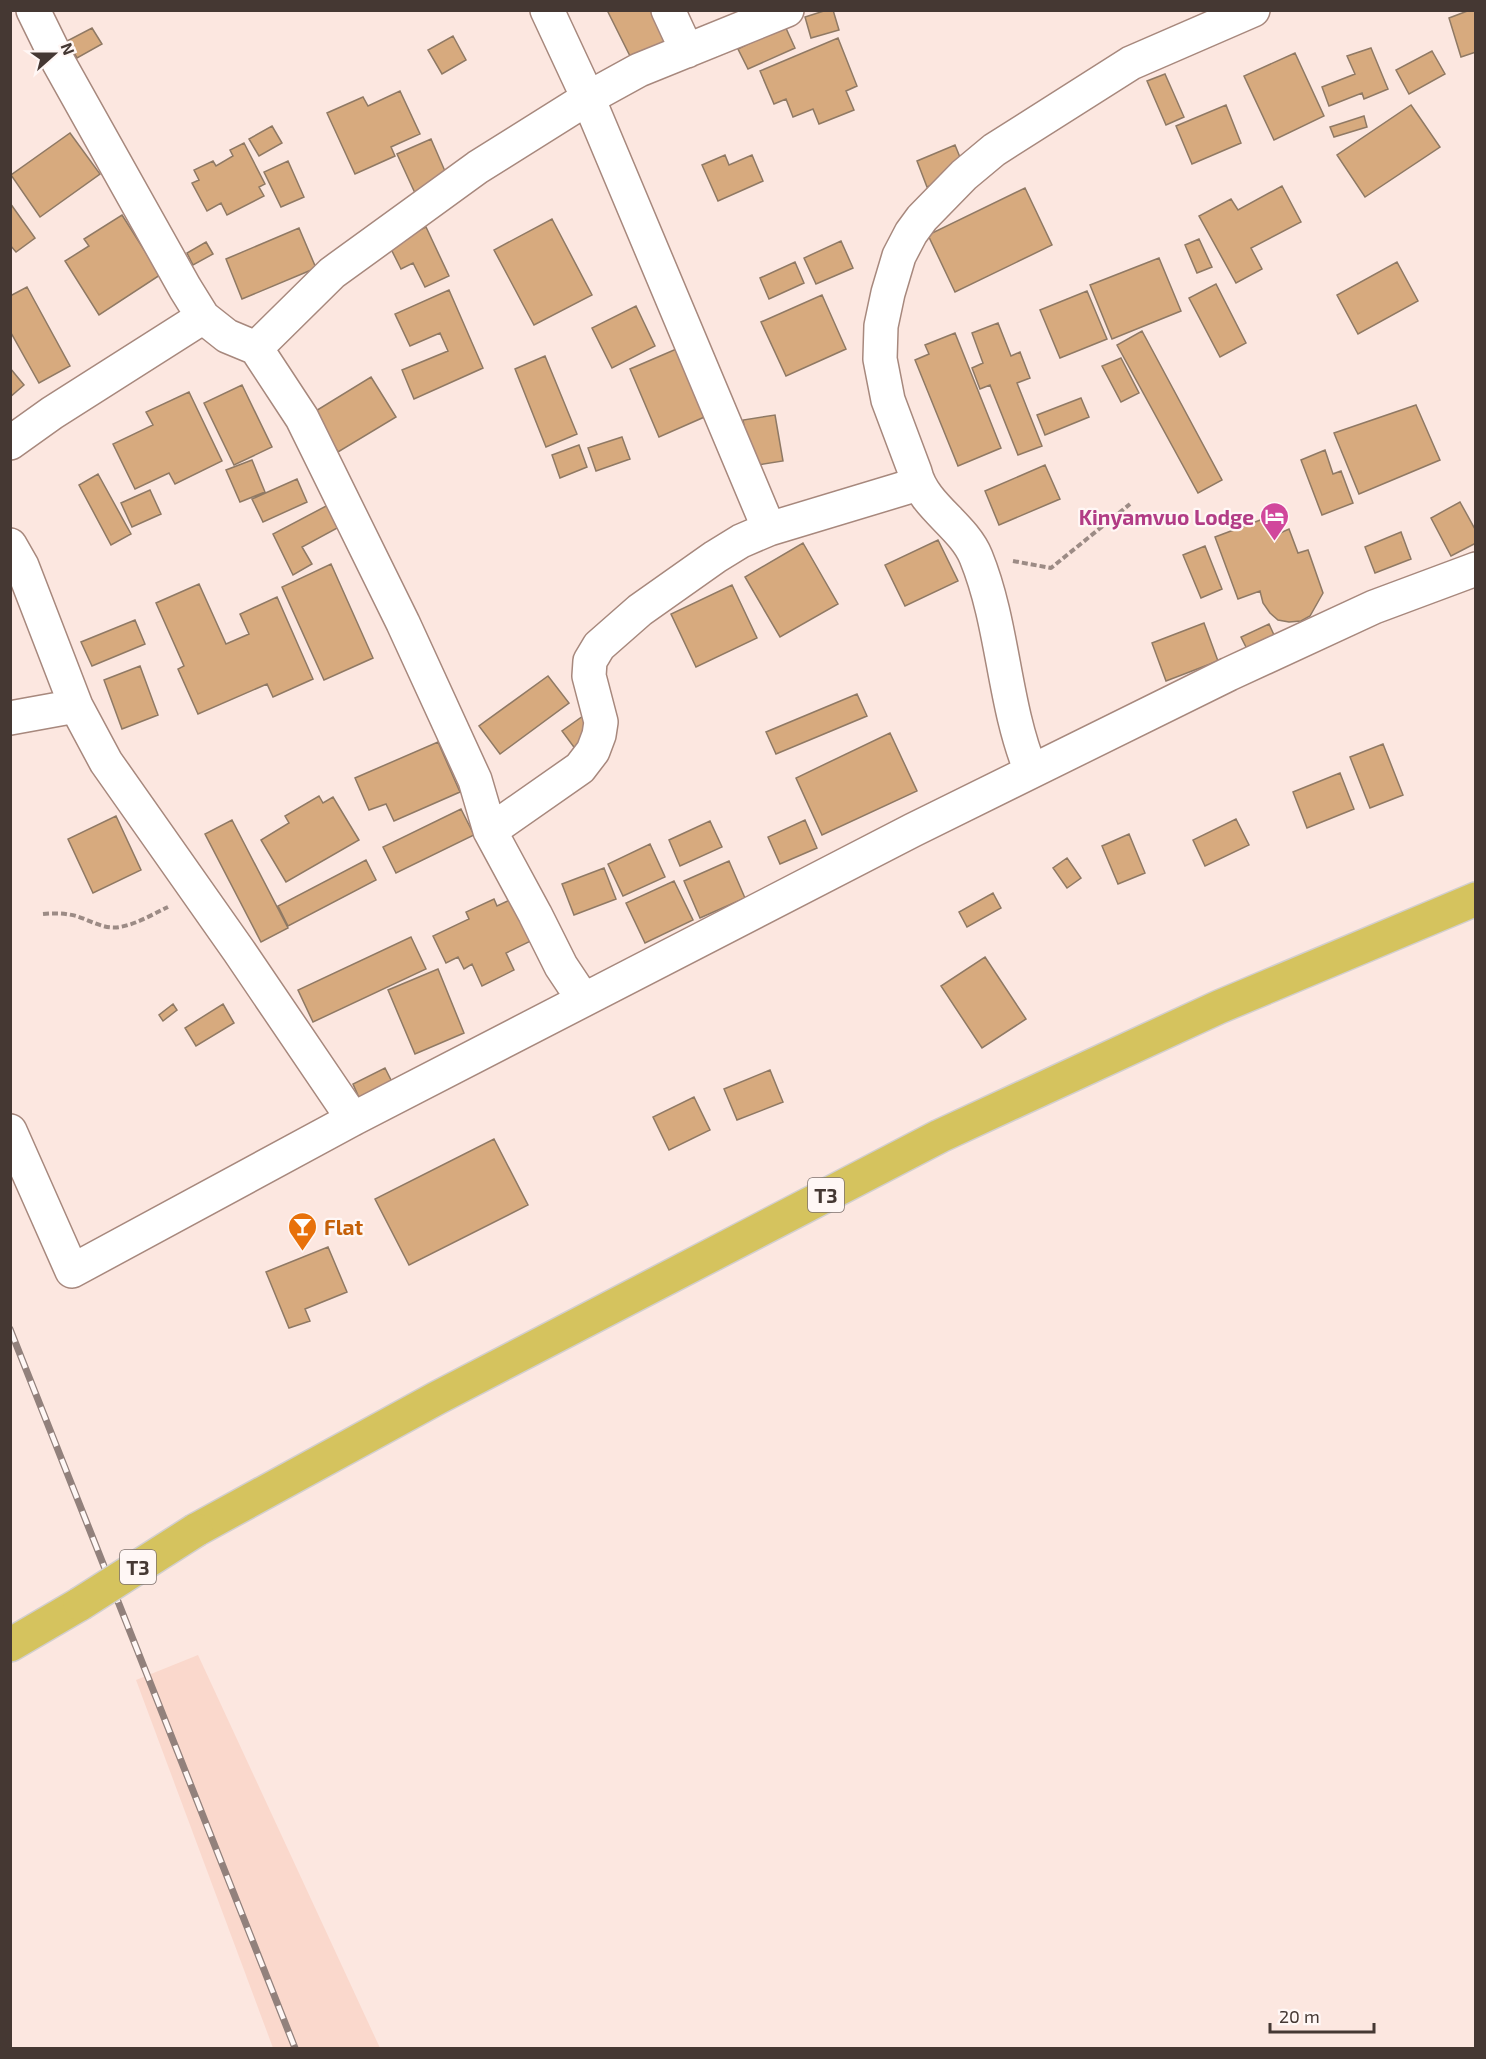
<svg xmlns="http://www.w3.org/2000/svg" width="1486" height="2059" font-family="'Exo 2',sans-serif">
<rect width="100%" height="100%" fill="#fce7e0"/>
<!-- built -->
<path fill="#fad8cc" d="M 198,1655 L 380,2048 L 273,2048 L 136,1680 Z"/>
<!-- building -->
<path fill="#d7aa7e" stroke="#8f7964" stroke-width="1.5" d="M 607,10 L 657,10 L 675,49 L 636,68 Z
M 827,10 L 833,10 L 839,30 L 811,38 L 805,17 Z
M 1470,10 L 1476,10 L 1476,52 L 1461,57 L 1449,18 Z
M 785,26 L 795,48 L 748,69 L 738,49 Z
M 92,28 L 102,44 L 77,58 L 67,41 Z
M 453,36 L 466,60 L 442,74 L 428,50 Z
M 838,38 L 857,86 L 846,91 L 854,110 L 819,124 L 813,109 L 793,117 L 786,99 L 774,104 L 760,71 Z
M 1371,48 L 1388,89 L 1364,99 L 1362,93 L 1329,106 L 1322,87 L 1355,74 L 1347,56 Z
M 1432,51 L 1445,74 L 1409,94 L 1396,70 Z
M 1295,53 L 1324,116 L 1274,140 L 1244,76 Z
M 1165,74 L 1184,117 L 1166,125 L 1147,81 Z
M 400,91 L 420,134 L 391,147 L 395,156 L 355,174 L 327,113 L 363,97 L 368,106 Z
M 1226,105 L 1241,143 L 1192,164 L 1176,126 Z
M 1411,105 L 1440,147 L 1365,197 L 1337,155 Z
M 1364,116 L 1367,127 L 1334,137 L 1330,127 Z
M 272,126 L 282,143 L 259,156 L 249,139 Z
M 70,133 L 100,174 L 40,217 L 11,175 Z
M 431,139 L 448,178 L 415,193 L 397,154 Z
M 244,143 L 265,184 L 259,187 L 264,196 L 227,215 L 221,203 L 207,211 L 192,183 L 199,180 L 194,170 L 213,161 L 216,166 L 233,156 L 230,150 Z
M 955,145 L 966,172 L 927,187 L 917,161 Z
M 725,155 L 729,165 L 752,155 L 763,181 L 718,201 L 702,165 Z
M 288,161 L 304,197 L 281,207 L 264,172 Z
M 1282,186 L 1301,222 L 1251,248 L 1262,269 L 1236,283 L 1199,216 L 1231,199 L 1238,210 Z
M 1025,188 L 1052,245 L 955,292 L 928,235 Z
M 10,203 L 35,238 L 16,252 L 10,245 Z
M 122,215 L 160,275 L 99,315 L 65,261 L 89,246 L 84,239 Z
M 552,219 L 592,295 L 534,325 L 494,250 Z
M 426,227 L 449,276 L 425,287 L 413,263 L 401,269 L 389,245 Z
M 299,228 L 316,268 L 242,299 L 226,259 Z
M 1199,239 L 1212,267 L 1197,273 L 1185,245 Z
M 841,241 L 853,268 L 816,284 L 804,258 Z
M 206,242 L 213,254 L 193,265 L 187,253 Z
M 1159,258 L 1181,311 L 1112,339 L 1090,285 Z
M 795,262 L 804,283 L 769,299 L 760,278 Z
M 1397,262 L 1418,301 L 1358,334 L 1337,295 Z
M 1216,284 L 1246,343 L 1220,357 L 1189,298 Z
M 27,287 L 70,366 L 39,383 L 10,331 L 10,296 Z
M 449,290 L 483,368 L 414,399 L 402,370 L 448,351 L 440,333 L 410,346 L 395,314 Z
M 1087,291 L 1107,339 L 1060,358 L 1040,310 Z
M 822,295 L 846,349 L 786,376 L 761,322 Z
M 636,306 L 655,346 L 612,368 L 592,328 Z
M 998,323 L 1011,356 L 1020,352 L 1030,378 L 1017,383 L 1042,446 L 1018,455 L 990,385 L 980,389 L 972,368 L 983,363 L 972,333 Z
M 1142,331 L 1222,480 L 1198,493 L 1117,345 Z
M 955,333 L 1001,448 L 958,466 L 915,360 L 929,354 L 925,345 Z
M 681,347 L 709,415 L 659,437 L 630,369 Z
M 545,356 L 577,434 L 546,447 L 515,369 Z
M 1121,358 L 1139,393 L 1121,402 L 1102,366 Z
M 10,368 L 24,385 L 10,397 Z
M 371,377 L 396,417 L 338,452 L 314,412 Z
M 242,385 L 272,447 L 234,465 L 204,403 Z
M 189,392 L 222,461 L 175,484 L 169,473 L 135,489 L 113,444 L 153,425 L 146,412 Z
M 1081,398 L 1089,417 L 1045,435 L 1037,415 Z
M 1416,405 L 1440,460 L 1359,494 L 1334,433 Z
M 775,415 L 783,461 L 751,466 L 743,420 Z
M 622,437 L 630,459 L 596,471 L 588,448 Z
M 579,445 L 587,467 L 560,478 L 552,455 Z
M 1325,450 L 1333,474 L 1341,471 L 1353,503 L 1322,515 L 1301,460 Z
M 252,460 L 265,492 L 240,502 L 226,470 Z
M 1045,465 L 1060,499 L 999,525 L 985,491 Z
M 98,474 L 131,534 L 111,545 L 79,485 Z
M 297,479 L 307,502 L 263,522 L 252,499 Z
M 150,490 L 161,514 L 132,527 L 121,503 Z
M 1460,502 L 1476,531 L 1476,543 L 1451,556 L 1431,518 Z
M 330,504 L 341,526 L 302,547 L 312,564 L 293,575 L 273,534 Z
M 1271,516 L 1278,534 L 1289,529 L 1298,553 L 1308,550 L 1323,593 L 1310,616 L 1301,621 L 1289,622 L 1278,620 L 1270,613 L 1263,603 L 1260,591 L 1238,599 L 1215,537 Z
M 1401,532 L 1411,559 L 1375,573 L 1365,547 Z
M 938,540 L 958,581 L 905,606 L 885,565 Z
M 803,543 L 838,604 L 780,637 L 745,577 Z
M 1205,546 L 1222,589 L 1201,598 L 1183,555 Z
M 331,564 L 373,658 L 324,680 L 282,587 Z
M 199,584 L 226,644 L 249,634 L 240,614 L 277,597 L 313,679 L 273,697 L 267,684 L 198,714 L 178,669 L 184,666 L 156,603 Z
M 732,585 L 757,638 L 696,667 L 671,614 Z
M 135,620 L 145,644 L 92,666 L 81,642 Z
M 1204,623 L 1218,661 L 1166,681 L 1152,643 Z
M 1269,624 L 1275,637 L 1247,649 L 1241,637 Z
M 140,666 L 158,715 L 122,729 L 104,680 Z
M 548,676 L 569,703 L 500,754 L 479,726 Z
M 857,694 L 867,716 L 776,754 L 766,732 Z
M 583,716 L 600,740 L 579,754 L 562,731 Z
M 890,733 L 917,791 L 822,835 L 796,778 Z
M 438,742 L 460,792 L 394,821 L 386,804 L 369,810 L 355,778 Z
M 1383,744 L 1403,795 L 1370,808 L 1350,757 Z
M 1340,773 L 1354,809 L 1307,828 L 1293,792 Z
M 319,796 L 323,803 L 333,797 L 359,840 L 286,882 L 261,840 L 289,823 L 285,816 Z
M 461,809 L 474,835 L 396,873 L 383,847 Z
M 116,816 L 141,870 L 93,893 L 68,839 Z
M 1236,819 L 1249,845 L 1205,866 L 1193,840 Z
M 232,820 L 288,928 L 261,942 L 205,834 Z
M 805,820 L 817,848 L 780,864 L 768,837 Z
M 710,821 L 722,847 L 680,866 L 669,840 Z
M 1129,834 L 1145,873 L 1118,884 L 1102,846 Z
M 650,844 L 665,877 L 623,896 L 608,864 Z
M 1067,858 L 1081,878 L 1067,888 L 1053,868 Z
M 366,860 L 376,880 L 288,926 L 278,906 Z
M 729,861 L 745,898 L 700,918 L 684,881 Z
M 604,868 L 616,899 L 574,915 L 562,884 Z
M 674,881 L 693,920 L 645,943 L 626,903 Z
M 993,893 L 1001,908 L 967,927 L 959,912 Z
M 518,896 L 537,938 L 506,953 L 514,970 L 482,986 L 472,964 L 464,969 L 458,957 L 446,963 L 433,936 L 469,919 L 466,912 L 494,899 L 497,906 Z
M 411,937 L 426,969 L 313,1022 L 298,990 Z
M 985,957 L 1026,1019 L 982,1048 L 941,986 Z
M 438,969 L 464,1033 L 415,1054 L 388,990 Z
M 173,1004 L 177,1010 L 163,1021 L 159,1015 Z
M 223,1004 L 234,1023 L 196,1046 L 185,1028 Z
M 385,1068 L 398,1094 L 364,1109 L 353,1084 Z
M 770,1070 L 783,1102 L 737,1120 L 724,1089 Z
M 694,1097 L 710,1130 L 669,1150 L 653,1117 Z
M 494,1139 L 528,1205 L 409,1265 L 375,1199 Z
M 328,1247 L 347,1292 L 305,1309 L 310,1321 L 289,1328 L 266,1272 Z"/>
<g fill="none" stroke-linecap="round" stroke-linejoin="round">
<defs>
<path id="minor" d="M 33,10 L 59,63 L 185,288 L 203,317 L 227,336 L 256,348 L 302,418 L 403,623 L 475,780 L 490,831 L 535,914 L 561,966 L 583,999
M 547,10 L 588,98 L 769,529
M 668,10 L 687,51
M 256,348 L 332,273 L 478,167 L 588,98 L 639,70 L 787,10
M 10,443 L 52,413 L 203,317
M 10,545 L 22,566 L 76,706 L 106,762 L 239,951 L 353,1119
M 10,718 L 76,706
M 1031,771 C 1003,703 1004,626 976,557 C 963,525 923,506 915,472 L 888,400 L 880,359 L 881,326 L 888,293 L 899,256 L 911,233 L 922,218 L 964,175 L 994,150 L 1131,63 L 1253,10
M 490,831 L 580,768 L 593,751 L 599,735 L 601,722 L 589,676 L 590,661 L 599,646 L 640,610 L 715,557 L 741,541 L 769,529 L 918,484
M 10,1131 L 72,1271 L 353,1119 L 913,830 L 1229,674 L 1374,607 L 1476,569"/>
<path id="highway" d="M 196,1530 L 437,1398 L 940,1136 L 1219,1007 L 1476,899
M 10,1645 L 80,1604"/>
</defs>
<!-- minor casing -->
<use href="#minor" stroke="#a7887d" stroke-width="36"/>
<!-- highway casing -->
<use href="#highway" stroke="#d2cfce" stroke-width="36"/>
<!-- path -->
<path stroke="#9c8b85" stroke-width="4" stroke-dasharray="6 3" stroke-linecap="butt" d="M 1013,561 L 1051,568 L 1130,504
M 43,914 C 54,913 65,913 76,916 C 90,920 104,930 120,927 C 137,924 153,914 168,907
M 10,1329 L 98,1551
M 124,1617 L 295,2048"/>
<!-- minor -->
<use href="#minor" stroke="#fff" stroke-width="33"/>
<!-- highway -->
<use href="#highway" stroke="#d5c35e" stroke-width="33"/>
<defs>
<path id="rail" d="M 10,1329 L 295,2048"/>
</defs>
<!-- rail casing -->
<use href="#rail" stroke="#92817c" stroke-width="7"/>
<!-- rail -->
<use href="#rail" stroke="#fff7f5" stroke-width="4.5" stroke-dasharray="14" stroke-linecap="butt"/>
<defs>
<path id="highway-bridge" d="M 80,1604 L 196,1530"/>
</defs>
<!-- highway-bridge casing -->
<use href="#highway-bridge" stroke="#d2cfce" stroke-width="36" stroke-linecap="butt"/>
<!-- highway-bridge -->
<use href="#highway-bridge" stroke="#d5c35e" stroke-width="33"/>
</g>
<!-- icons -->
<defs>
<symbol id="hotel-pin" viewBox="-11 -11 22 30"><path d="M0 17L-7.5 6A9.5 9.5 0 1 1 7.5 6Z" fill="#d1479c" stroke="#fff7f5"/><path d="M-6-4.5h1.5V1H6V5H4.5V3h-9V5H-6ZM-4 0a1.8 1.8 0 1 1 3.6 0ZM.5 0V-2.5h3Q6-2.5 6 0Z" fill="#fff"/></symbol>
<symbol id="bar-pin" viewBox="-11 -11 22 30"><path d="M0 17L-7.5 6A9.5 9.5 0 1 1 7.5 6Z" fill="#e8710a" stroke="#fff7f5"/><path d="M-6-5H6L.8 .8V4.5H3.5V6h-7V4.5H-.8V.8Z" fill="#fff"/></symbol>
</defs>
<g fill-rule="evenodd">
<use href="#hotel-pin" x="1258" y="500" width="33" height="45"/>
<use href="#bar-pin" x="286" y="1210" width="33" height="45"/>
</g>
<g text-anchor="middle" dominant-baseline="central" stroke-width="4.5" stroke-linejoin="round" paint-order="stroke">
<!-- shield labels -->
<g fill="#fff7f5" stroke="#7d716d" stroke-width="1.5">
<rect x="808" y="1178" width="36" height="34" rx="4.5"/>
<rect x="120" y="1550" width="36" height="34" rx="4.5"/>
</g>
<g font-size="20" font-weight="bold" fill="#453833">
<text x="826" y="1195">T3</text>
<text x="138" y="1567">T3</text>
</g>
<!-- hotel labels -->
<g font-size="21" font-weight="bold" fill="#b23c85" stroke="#fff7f5" text-anchor="end">
<text x="1254" y="516">Kinyamvuo Lodge</text>
</g>
<!-- food labels -->
<g font-size="21" font-weight="bold" fill="#c56008" stroke="#fff7f5" text-anchor="start">
<text x="324" y="1226">Flat</text>
</g>
</g>
<!-- border -->
<rect width="1486" height="2059" fill="none" stroke="#453833" stroke-width="24"/>
<!-- north arrow -->
<g transform="translate(54 54) rotate(69)" stroke="#fff7f5" stroke-width="4.5" paint-order="stroke">
<path d="M0-4.5L10 22L0 15L-10 22Z" fill="#453833"/>
<text y="-9" font-size="16" font-weight="bold" text-anchor="middle" fill="#453833">N</text>
</g>
<!-- scale -->
<path d="M1270 2023v9h104v-9" fill="none" stroke="#453833" stroke-width="3"/>
<text x="1279" y="2023" font-size="18" fill="#453833" stroke="#fff7f5" stroke-width="4.5" paint-order="stroke">20 m</text>
</svg>
